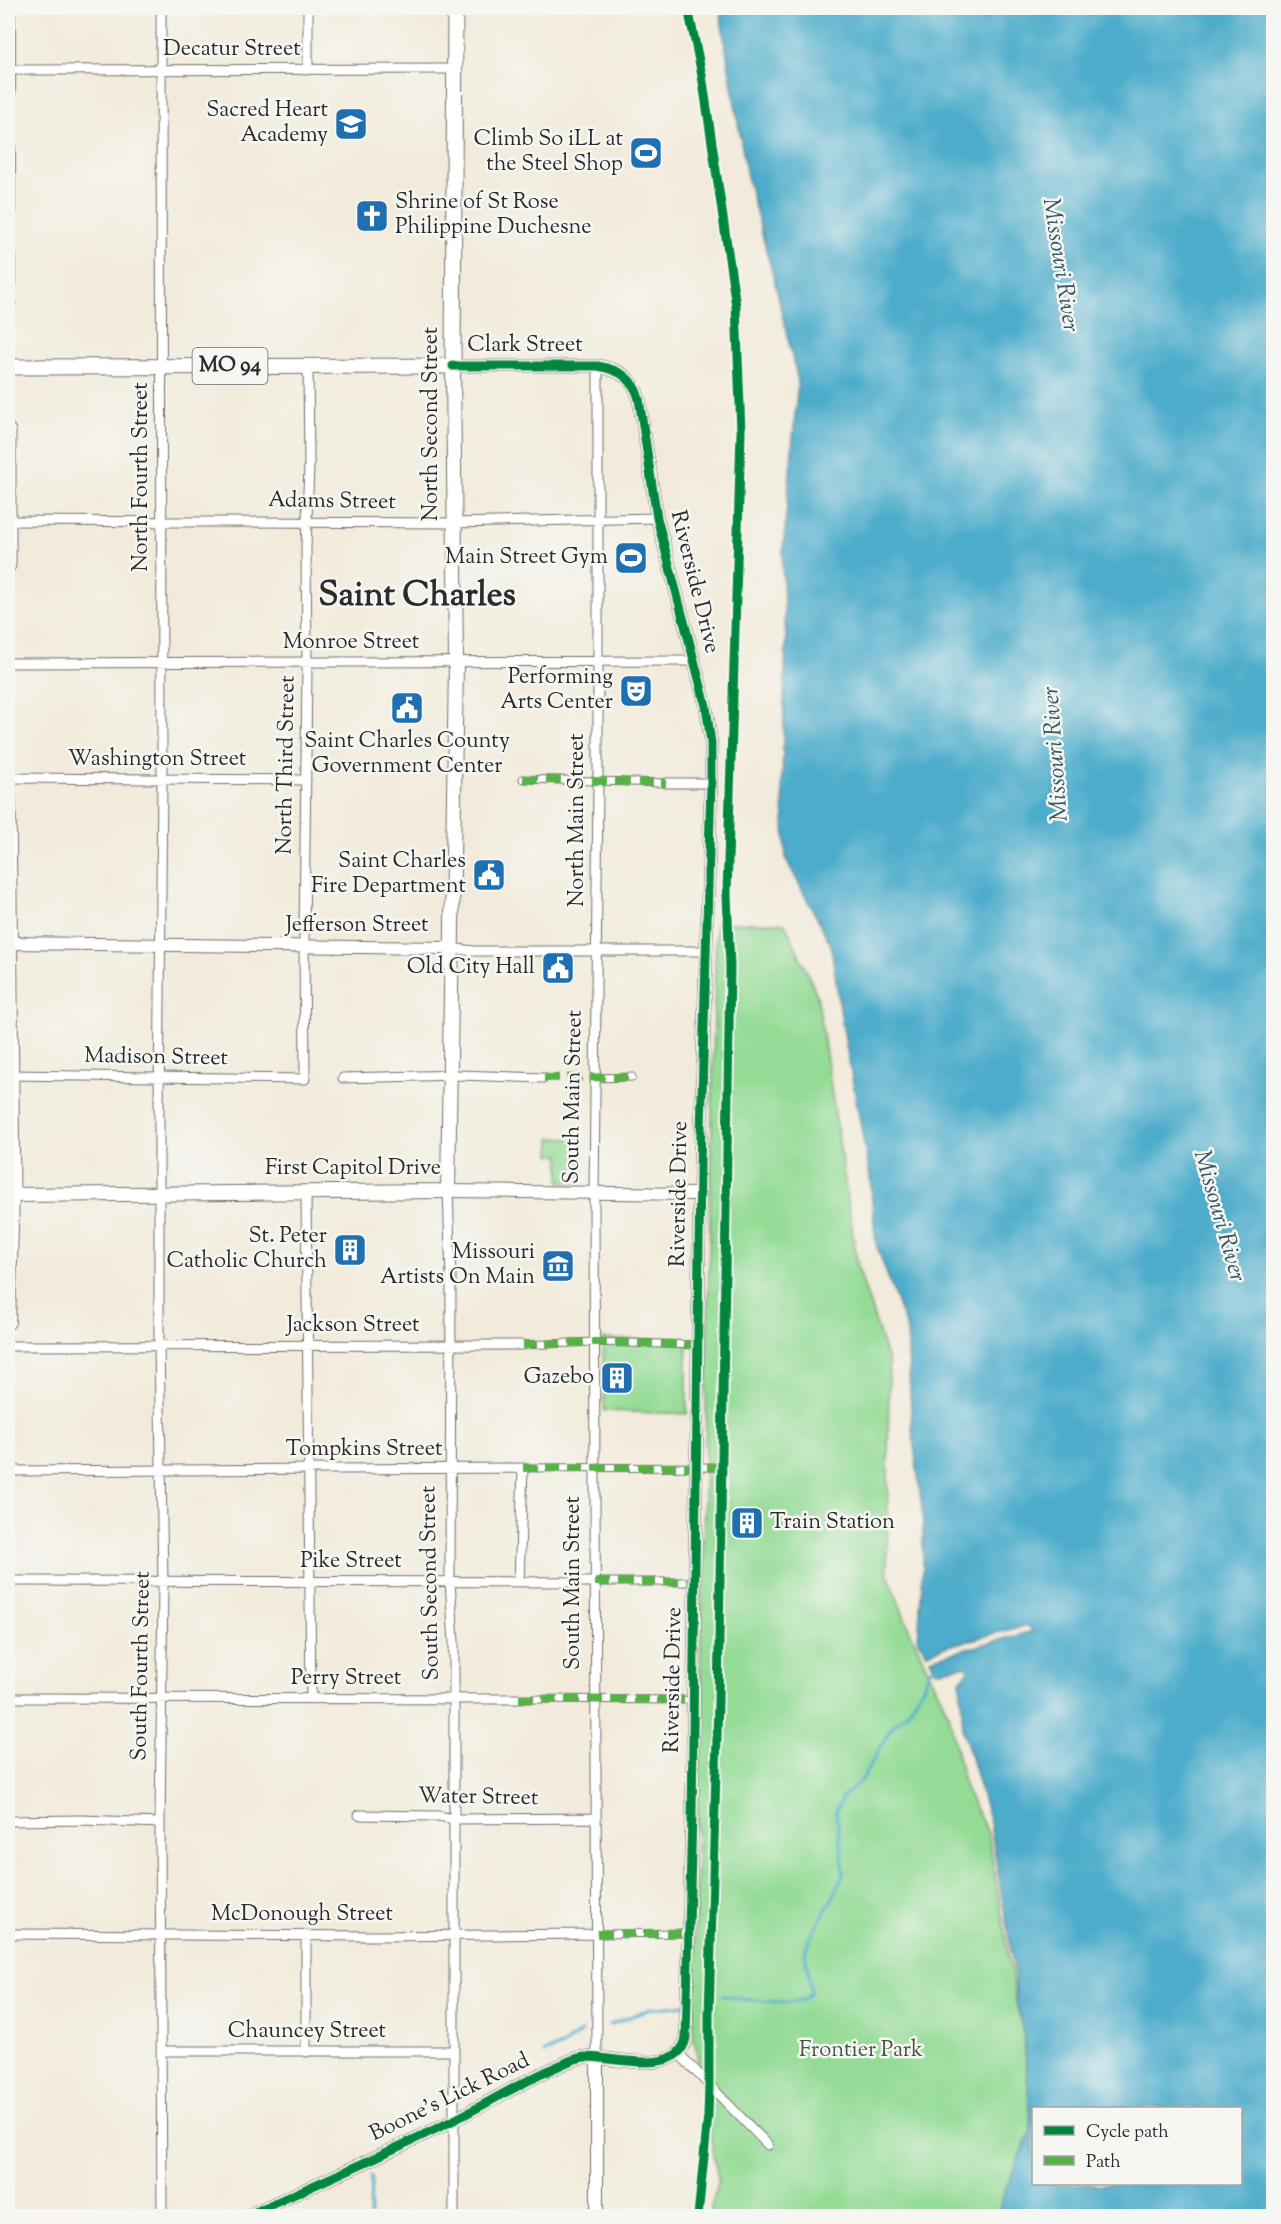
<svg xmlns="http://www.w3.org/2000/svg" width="1281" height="2224" font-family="'Sorts Mill Goudy',serif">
<rect width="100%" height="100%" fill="#f6f6f2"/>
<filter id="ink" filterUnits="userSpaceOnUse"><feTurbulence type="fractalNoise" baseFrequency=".0167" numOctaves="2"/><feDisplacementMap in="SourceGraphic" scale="12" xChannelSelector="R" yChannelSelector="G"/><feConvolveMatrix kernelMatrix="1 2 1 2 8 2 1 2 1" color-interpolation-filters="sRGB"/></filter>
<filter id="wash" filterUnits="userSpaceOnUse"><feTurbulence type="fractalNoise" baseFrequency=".008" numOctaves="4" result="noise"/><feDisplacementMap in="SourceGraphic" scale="24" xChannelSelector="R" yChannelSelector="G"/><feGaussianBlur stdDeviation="1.35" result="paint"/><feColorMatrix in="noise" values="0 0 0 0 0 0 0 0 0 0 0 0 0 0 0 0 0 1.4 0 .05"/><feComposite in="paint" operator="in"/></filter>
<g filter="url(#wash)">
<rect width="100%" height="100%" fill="#f2ebdb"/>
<!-- green -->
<path fill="#94db96" stroke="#608360" stroke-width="1.5" d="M 716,923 L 785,923 L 817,995 L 858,1268 L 889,1364 L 887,1572 L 909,1629 L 949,1715 L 965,1789 L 988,1833 L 1017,2006 L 1024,2034 L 1031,2131 L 1006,2188 L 997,2216 L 709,2216 L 718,2180 L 695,2043 L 693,2042 Z
M 551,1138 L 582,1139 L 582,1183 L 560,1182 L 560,1155 L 551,1155 Z
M 603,1339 L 687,1340 L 687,1414 L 604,1411 Z"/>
<!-- water -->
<path fill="#4caccb" stroke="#3c6c7b" stroke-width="1.5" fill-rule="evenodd" d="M 721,8 L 1273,8 L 1273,2216 L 997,2216 L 1006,2188 L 1031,2131 L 1024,2034 L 1017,2006 L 1014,1970 L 990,1823 L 963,1730 L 960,1680 L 969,1671 L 965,1666 L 936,1671 L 930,1659 L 1033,1631 L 1027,1625 L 944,1647 L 927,1653 L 918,1641 L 923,1566 L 923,1516 L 912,1430 L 907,1330 L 876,1244 L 870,1177 L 842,1022 L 831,945 L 786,859 L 782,782 L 786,639 L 782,563 L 798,381 L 775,283 L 747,177 L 722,25 ZM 1034,2108 L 1240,2108 L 1240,2184 L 1034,2184 Z"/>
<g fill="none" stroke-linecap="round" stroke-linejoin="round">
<!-- stream -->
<path stroke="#4caccb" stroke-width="3" d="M 723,1996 C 741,1999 789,2006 805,1999 C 808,1997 809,1994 811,1992 L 805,1953 L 809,1940 L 836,1892 L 844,1872 L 836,1812 L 842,1798 L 862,1780 L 891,1728 L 910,1709 L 923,1687 L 930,1670 L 937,1665
M 609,2025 L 650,2009 L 685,2005
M 544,2053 L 564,2045 L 582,2031
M 370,2216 L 371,2176"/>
</g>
</g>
<g filter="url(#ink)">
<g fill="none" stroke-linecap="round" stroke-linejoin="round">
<defs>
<path id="pedestrian" d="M 523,779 L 666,783
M 594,1078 L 632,1077
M 523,1345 L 595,1342 L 698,1345
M 523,1468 L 722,1467
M 595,1582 L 694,1582
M 519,1699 L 684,1700
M 597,1934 L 688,1933"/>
<path id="minor" d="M 8,70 L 456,69
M 308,70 L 308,8
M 8,521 L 455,523 L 657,518
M 8,663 L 694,661
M 8,778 L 306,780
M 666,783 L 711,783
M 450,948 L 474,951 L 706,951
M 8,1075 L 305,1079 L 304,938 L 307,667 L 306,547 L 309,465 L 308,366
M 343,1078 L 459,1075 L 544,1078
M 159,1112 L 162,780 L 161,8
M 159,1115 L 159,1346 L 163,1582 L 160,1823 L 162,2216
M 306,1191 L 311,1699
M 448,1191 L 451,1278 L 450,1581 L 454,1642 L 454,2210 L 452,2216
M 8,1346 L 523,1345
M 8,1471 L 523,1468 L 519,1582
M 8,1581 L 595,1582
M 8,1698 L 519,1699
M 359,1815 L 438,1816 L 454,1819 L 596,1818
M 8,1821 L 82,1820 L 160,1823
M 8,1934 L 374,1936 L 597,1934
M 306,1935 L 306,2052
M 161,2051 L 453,2051
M 678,2053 L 768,2145
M 597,2058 L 594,1200 L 598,782 L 598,366"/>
<path id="tertiary" d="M 8,943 L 450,948
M 448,1191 L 699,1194
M 597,2058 L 597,2216
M 247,2216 C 316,2184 386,2154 454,2120 C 490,2102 525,2080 563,2064 C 569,2061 577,2058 584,2057 C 612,2056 678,2078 686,2038 L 692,1816 L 700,1165 L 711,783 L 711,743 L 706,706 L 657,518 L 639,399 C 633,377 619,370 598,366 L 453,366"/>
<path id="secondary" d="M 8,304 L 8,8
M 8,1322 L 12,1195 L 448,1191 L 456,663 L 453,366"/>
<path id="primary" d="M 8,367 L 453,366 L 455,8
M 8,431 L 8,565
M 8,799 L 12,1195 L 8,1195"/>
</defs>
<!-- pedestrian casing -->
<use href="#pedestrian" stroke="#716e69" stroke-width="9"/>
<!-- minor casing -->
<use href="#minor" stroke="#716e69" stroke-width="11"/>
<!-- tertiary casing -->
<use href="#tertiary" stroke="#716e69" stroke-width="14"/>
<!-- secondary casing -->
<use href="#secondary" stroke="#716e69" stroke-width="16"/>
<!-- primary casing -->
<use href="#primary" stroke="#716e69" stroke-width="17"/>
<!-- pedestrian -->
<use href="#pedestrian" stroke="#fff" stroke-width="7"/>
<!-- minor -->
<use href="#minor" stroke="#fff" stroke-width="9"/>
<!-- tertiary -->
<use href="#tertiary" stroke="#fff" stroke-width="12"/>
<!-- secondary -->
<use href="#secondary" stroke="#fff" stroke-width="14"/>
<!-- primary -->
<use href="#primary" stroke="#fff" stroke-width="15"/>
<!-- quiet -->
<path stroke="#56b246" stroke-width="8" stroke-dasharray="15 8" stroke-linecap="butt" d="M 523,779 L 666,783
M 544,1078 L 632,1077
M 523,1345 L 595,1342 L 698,1345
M 523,1468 L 722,1467
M 595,1582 L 694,1582
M 519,1699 L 684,1700
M 597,1934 L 688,1933"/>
<defs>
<path id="cycleway" d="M 688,8 L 702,75 L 736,306 L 741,432 L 727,894 L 730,967 L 718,1702 L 709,2015 L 709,2086 L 708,2116 L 698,2216
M 247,2216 C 316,2184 386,2154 454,2120 C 490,2102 525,2080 563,2064 C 569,2061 577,2058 584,2057 C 612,2056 678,2078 686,2038 L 692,1816 L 700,1165 L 711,783 L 711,743 L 706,706 L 657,518 L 639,399 C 633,377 619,370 598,366 L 453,366"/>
</defs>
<!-- cycleway casing -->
<use href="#cycleway" stroke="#f6f6f2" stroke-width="13"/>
<!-- cycleway -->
<use href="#cycleway" stroke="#00873e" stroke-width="9"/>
</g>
</g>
<!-- icons -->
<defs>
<symbol id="school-square" viewBox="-11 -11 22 22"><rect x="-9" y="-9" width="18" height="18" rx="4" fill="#1f6fb2" stroke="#f6f6f2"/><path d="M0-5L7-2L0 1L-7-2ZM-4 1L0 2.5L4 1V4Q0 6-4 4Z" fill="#fff"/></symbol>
<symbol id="stadium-square" viewBox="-11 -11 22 22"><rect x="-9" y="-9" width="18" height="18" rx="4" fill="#1f6fb2" stroke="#f6f6f2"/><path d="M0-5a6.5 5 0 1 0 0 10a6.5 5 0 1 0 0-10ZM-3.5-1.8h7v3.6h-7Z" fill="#fff"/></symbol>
<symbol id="church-square" viewBox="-11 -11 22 22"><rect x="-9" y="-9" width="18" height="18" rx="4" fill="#1f6fb2" stroke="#f6f6f2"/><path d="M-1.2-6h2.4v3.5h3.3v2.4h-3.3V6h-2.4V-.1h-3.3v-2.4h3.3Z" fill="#fff"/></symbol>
<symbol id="theatre-square" viewBox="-11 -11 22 22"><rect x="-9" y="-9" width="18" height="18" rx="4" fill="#1f6fb2" stroke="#f6f6f2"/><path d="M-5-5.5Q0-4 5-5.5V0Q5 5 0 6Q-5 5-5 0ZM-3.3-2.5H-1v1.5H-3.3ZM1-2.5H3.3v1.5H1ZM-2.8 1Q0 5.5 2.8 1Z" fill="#fff"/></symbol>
<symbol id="civic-square" viewBox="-11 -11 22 22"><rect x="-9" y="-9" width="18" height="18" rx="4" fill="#1f6fb2" stroke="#f6f6f2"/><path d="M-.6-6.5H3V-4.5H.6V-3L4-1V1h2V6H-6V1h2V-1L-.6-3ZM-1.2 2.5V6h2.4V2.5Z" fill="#fff"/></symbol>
<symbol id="building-square" viewBox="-11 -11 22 22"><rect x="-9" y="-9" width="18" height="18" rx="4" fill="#1f6fb2" stroke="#f6f6f2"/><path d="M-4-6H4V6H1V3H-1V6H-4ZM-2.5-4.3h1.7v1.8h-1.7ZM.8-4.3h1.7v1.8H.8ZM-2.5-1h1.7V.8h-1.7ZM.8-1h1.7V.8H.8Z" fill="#fff"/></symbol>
<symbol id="museum-square" viewBox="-11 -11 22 22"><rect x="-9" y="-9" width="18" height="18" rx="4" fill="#1f6fb2" stroke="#f6f6f2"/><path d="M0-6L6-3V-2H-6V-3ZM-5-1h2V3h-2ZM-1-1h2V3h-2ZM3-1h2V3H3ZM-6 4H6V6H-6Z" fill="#fff"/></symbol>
</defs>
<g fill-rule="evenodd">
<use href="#school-square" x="332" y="105" width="38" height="38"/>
<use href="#stadium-square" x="627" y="134" width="38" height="38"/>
<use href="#church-square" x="353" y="197" width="38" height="38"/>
<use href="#stadium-square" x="612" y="539" width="38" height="38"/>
<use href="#theatre-square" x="617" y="672" width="38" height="38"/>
<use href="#civic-square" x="388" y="689" width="38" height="38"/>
<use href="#civic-square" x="470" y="856" width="38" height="38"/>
<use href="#civic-square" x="539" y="949" width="38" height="38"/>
<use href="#building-square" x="331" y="1231" width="38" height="38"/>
<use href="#museum-square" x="539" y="1247" width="38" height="38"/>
<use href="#building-square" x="598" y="1359" width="38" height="38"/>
<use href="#building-square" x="728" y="1504" width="38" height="38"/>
</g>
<g text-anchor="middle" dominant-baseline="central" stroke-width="5" stroke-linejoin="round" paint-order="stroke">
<!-- shield labels -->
<rect fill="#f6f6f2" stroke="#686867" stroke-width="1.5" x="192.5" y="348" width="75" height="36" rx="4.5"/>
<g font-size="21" font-weight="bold" fill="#2b2b2b">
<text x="230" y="366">MO 94</text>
</g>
<!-- street labels -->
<g font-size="22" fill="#2b2b2b" stroke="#f6f6f2">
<text x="232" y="50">Decatur Street</text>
<text x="525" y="346">Clark Street</text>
<text transform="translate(432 424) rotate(-90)">North Second Street</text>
<text transform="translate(142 477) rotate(-90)">North Fourth Street</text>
<text transform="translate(332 502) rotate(1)">Adams Street</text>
<text transform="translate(694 582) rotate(76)">Riverside Drive</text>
<text x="351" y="643">Monroe Street</text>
<text x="157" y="760">Washington Street</text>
<text transform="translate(287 765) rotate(-89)">North Third Street</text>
<text transform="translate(578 820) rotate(-90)">North Main Street</text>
<text x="357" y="926">Jefferson Street</text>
<text transform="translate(156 1058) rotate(1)">Madison Street</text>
<text transform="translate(574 1097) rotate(-89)">South Main Street</text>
<text x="353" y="1169">First Capitol Drive</text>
<text transform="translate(680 1194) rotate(-89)">Riverside Drive</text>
<text x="353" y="1326">Jackson Street</text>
<text x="364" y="1450">Tompkins Street</text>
<text x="351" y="1562">Pike Street</text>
<text transform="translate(431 1583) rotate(-91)">South Second Street</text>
<text transform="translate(574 1583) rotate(-90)">South Main Street</text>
<text transform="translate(142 1666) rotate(-89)">South Fourth Street</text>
<text x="346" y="1679">Perry Street</text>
<text transform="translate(674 1680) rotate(-89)">Riverside Drive</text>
<text transform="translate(478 1798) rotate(1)">Water Street</text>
<text x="302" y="1915">McDonough Street</text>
<text x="307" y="2032">Chauncey Street</text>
<text transform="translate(450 2098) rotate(-26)">Boone's Lick Road</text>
</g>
<!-- poi labels -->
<g font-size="22" fill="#2b2b2b" stroke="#f6f6f2" text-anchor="end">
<text x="328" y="111">Sacred Heart<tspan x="328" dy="25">Academy</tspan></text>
<text x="623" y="140">Climb So iLL at<tspan x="623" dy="25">the Steel Shop</tspan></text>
<text x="395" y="203" text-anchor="start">Shrine of St Rose<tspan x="395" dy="25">Philippine Duchesne</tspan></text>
<text x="608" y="558">Main Street Gym</text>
<text x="613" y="678">Performing<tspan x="613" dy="25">Arts Center</tspan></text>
<text x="407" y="742" text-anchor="middle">Saint Charles County<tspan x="407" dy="25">Government Center</tspan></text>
<text x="466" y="862">Saint Charles<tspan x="466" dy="25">Fire Department</tspan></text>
<text x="535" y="968">Old City Hall</text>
<text x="327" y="1237">St. Peter<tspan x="327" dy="25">Catholic Church</tspan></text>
<text x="535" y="1253">Missouri<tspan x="535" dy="25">Artists On Main</tspan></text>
<text x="594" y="1378">Gazebo</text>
<text x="770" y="1523" text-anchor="start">Train Station</text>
</g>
<!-- park labels -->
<g font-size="22" fill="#455746" stroke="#f6f6f2">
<text x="861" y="2051">Frontier Park</text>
</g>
<!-- water labels -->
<g font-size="24" font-style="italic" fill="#375863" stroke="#f6f6f2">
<text transform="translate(1060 265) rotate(81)">Missouri River</text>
<text transform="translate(1056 754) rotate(-94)">Missouri River</text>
<text transform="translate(1219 1216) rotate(74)">Missouri River</text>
</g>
<!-- town labels -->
<g font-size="34" font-weight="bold" fill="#2b2b2b" stroke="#f6f6f2">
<text x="417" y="596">Saint Charles</text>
</g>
</g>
<!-- margin -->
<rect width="1281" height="2224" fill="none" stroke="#f6f6f2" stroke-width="30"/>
<!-- legend -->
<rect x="1032" y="2107" width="210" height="78" fill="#f6f6f2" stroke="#a5a5a2" stroke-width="1.5"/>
<rect x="1044" y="2126" width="30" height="9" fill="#00873e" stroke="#a5a5a2" stroke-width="1.5"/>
<text x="1086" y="2137" font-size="18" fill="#2b2b2b">Cycle path</text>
<rect x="1044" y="2156" width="30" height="9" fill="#56b246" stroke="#a5a5a2" stroke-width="1.5"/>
<text x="1086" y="2167" font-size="18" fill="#2b2b2b">Path</text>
</svg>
